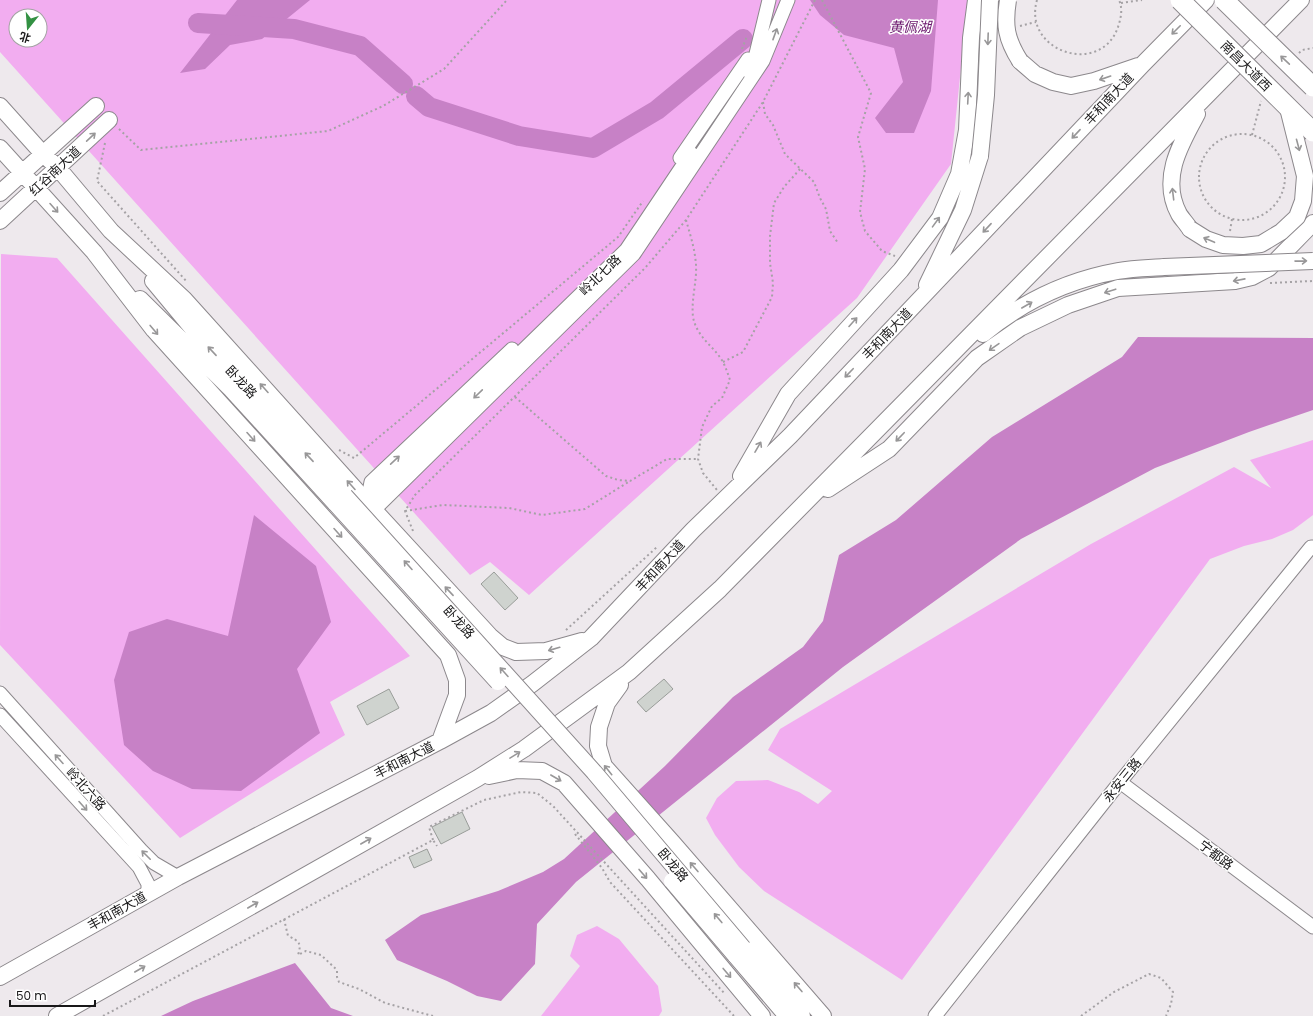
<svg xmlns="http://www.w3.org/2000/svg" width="1313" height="1016" font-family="Poppins,'Noto Sans SC',sans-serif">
<rect width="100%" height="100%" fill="#eee9ed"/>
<!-- green -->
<path fill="#f2adf0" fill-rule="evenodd" d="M 0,0 L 968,0 L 951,164 L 857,298 L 529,595 L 490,562 L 470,575 L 0,52 ZM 16,16 L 40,16 L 40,40 L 16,40 Z
M 1,254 L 57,258 L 410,656 L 330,702 L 345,735 L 180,838 L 0,645 Z
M 1313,440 L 1313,515 L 1293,530 L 1272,539 L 1244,546 L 1210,559 L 902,980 L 764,891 L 739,867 L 715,835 L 706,818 L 717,798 L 736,781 L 768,780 L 799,792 L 818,804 L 832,791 L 768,750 L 780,729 L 1091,544 L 1234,467 L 1271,488 L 1250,460 Z
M 597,926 L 619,939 L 658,986 L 662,1011 L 659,1016 L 541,1016 L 580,966 L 570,956 L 577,935 Z"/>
<!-- water -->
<path fill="#c781c6" d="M 237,0 L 310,0 L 262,39 L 230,45 L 205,69 L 180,73 Z
M 810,0 L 938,0 L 931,91 L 914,133 L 886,133 L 875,118 L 903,82 L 894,48 L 844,35 L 820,15 Z
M 1138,337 L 1313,338 L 1313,410 L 1249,432 L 1155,468 L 1021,539 L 843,667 L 576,882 L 537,924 L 535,964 L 501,1001 L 477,996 L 447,981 L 397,960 L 385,940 L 421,915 L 498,891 L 543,872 L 564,859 L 665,766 L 733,697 L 803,647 L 823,621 L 839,555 L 896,520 L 992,437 L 1122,357 Z
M 254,515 L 316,566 L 331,622 L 297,669 L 320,733 L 241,791 L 192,789 L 153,771 L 124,745 L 114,680 L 129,632 L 167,619 L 228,636 Z
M 295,963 L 331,1008 L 353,1016 L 161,1016 L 193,1001 Z"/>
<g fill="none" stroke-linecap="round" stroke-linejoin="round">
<!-- river -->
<path stroke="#c781c6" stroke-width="20" d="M 198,23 L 294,29 L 360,46 L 403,84
M 416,96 L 429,107 L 519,136 L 593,148 L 657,110 L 743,39"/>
</g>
<!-- building -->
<path fill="#cfd3cf" stroke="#999d99" d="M 494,572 L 518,598 L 505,610 L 481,584 Z
M 664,679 L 673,689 L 646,712 L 637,702 Z
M 389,689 L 399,708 L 367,725 L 357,706 Z
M 462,812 L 470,829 L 441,844 L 432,827 Z
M 427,849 L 432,860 L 414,868 L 409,857 Z"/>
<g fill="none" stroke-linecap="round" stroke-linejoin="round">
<defs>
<path id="minor" d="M 746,70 L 755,58 L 769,0
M 680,158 L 748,59
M 367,502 L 626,250 L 691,153
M 367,502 L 371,482 L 512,349
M 374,510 L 634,254 L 763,61 L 788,0
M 0,693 L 141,850 L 154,863 L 178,877
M 0,715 L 139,867 L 148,884 L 148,894
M 1120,782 L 1313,927
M 935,1016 L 1120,782 L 1311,547 L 1313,547"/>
<path id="major" d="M 1020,61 L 1035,74 L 1053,82 L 1071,86 L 1094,81 L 1138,66
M 0,106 L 43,154 L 58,168 L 111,231 L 184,299 L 374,510 L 490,636 L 503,647 L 516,652 L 546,651 L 582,641
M 0,148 L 94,252 L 154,330 L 448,655 L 457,680 L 457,695 L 440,741
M 0,193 L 96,106
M 0,221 L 109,120
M 1190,229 C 1187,224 1182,219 1179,214 C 1160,179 1180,145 1197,114
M 153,281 L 197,334 L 345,496
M 927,285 L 963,210 L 980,156
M 140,299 L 231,389 L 336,504
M 983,334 C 1022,302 1068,280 1118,271 C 1133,268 1149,268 1164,267
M 741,476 L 788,394 L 901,270 L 940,218 L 959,174 L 967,130 L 971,38 L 976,0
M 828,489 L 889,449 L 977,358 L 1020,328 L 1068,305 L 1118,288 L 1235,281 L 1252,277 L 1269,268 L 1313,223
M 620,685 L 607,703 L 599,727 L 598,746 L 604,766 L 672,842 L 823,1016
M 489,776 L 517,770 L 542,771 L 564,783 L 648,879 L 762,1016
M 743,948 L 802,1016
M 735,955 L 787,1016
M 0,977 L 178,877 L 440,741 L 491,713 L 532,684 L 591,638 L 693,530 L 790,436 L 1142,65 L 1206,0
M 57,1016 L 478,778 L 524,749 L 629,672 L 720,589 L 1301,0"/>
</defs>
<!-- minor casing -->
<use href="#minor" stroke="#8c888c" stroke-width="15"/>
<!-- major casing -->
<use href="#major" stroke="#8c888c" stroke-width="18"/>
<!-- path -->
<path stroke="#a5a2a5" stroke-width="2" stroke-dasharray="2 3" stroke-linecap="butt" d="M 822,0 L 871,93 L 858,137 L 865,169 L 860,212 L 865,231 L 882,251 L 895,256
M 1037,0 C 1022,52 1101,77 1118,27 C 1121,18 1123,9 1119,0
M 1121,3 L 1142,0
M 1020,26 L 1036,22
M 742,49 L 747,36
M 1299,53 L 1302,50 L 1313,48
M 763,102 L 765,114 L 773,125 L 785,154 L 814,182 L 820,198 L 826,209 L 830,231 L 838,243
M 119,129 L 141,150 L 328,131 L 383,106 L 444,69 L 507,0
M1199 177a43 43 0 1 1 86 0a43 43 0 1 1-86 0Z
M 1252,135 L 1261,101
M 105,143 L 97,181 L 187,282
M 686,220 C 690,234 695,249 696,265 C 697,282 691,299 693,317 C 697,338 714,346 723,362 C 726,368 728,374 730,380 L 722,398 L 712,406 L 702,427 L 698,459 L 703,473 L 717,490
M 1230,231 L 1232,219
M 1270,283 L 1313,281
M 723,362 L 743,352 L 772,297 L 773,283 L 770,263 L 770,236 L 774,203 L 784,187 L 800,169
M 515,397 L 606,476 L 618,480 L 630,481 L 667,459 L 697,459
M 339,450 L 354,458 L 618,237 L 643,201
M 405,511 L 443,505 L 509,508 L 542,515 L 585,509 L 630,481
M 413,531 L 405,511 L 415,495 L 645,268 L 686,220 L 763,102 L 815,0
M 566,630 L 657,547
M 575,834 L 602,868 L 610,882 L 734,1016
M 433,840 L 429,827 L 484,800 L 521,792 L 537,793 L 553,806 L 725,994
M 284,919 L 288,936 C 299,941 302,943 298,955 L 306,951 L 321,955 L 337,970 L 337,977 L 339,982 L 359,989 L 385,1003 L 433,1016
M 103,1016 L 433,840 L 437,846
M 1081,1016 L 1114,992 L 1149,974 L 1161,978 L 1173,992 L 1171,1004 L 1166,1016"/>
<!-- minor -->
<use href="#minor" stroke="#fff" stroke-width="13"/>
<!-- major -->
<use href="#major" stroke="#fff" stroke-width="16"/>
<defs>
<path id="major-bridge" d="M 1008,0 C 1004,25 1006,39 1020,61
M 980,156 L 986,95 L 990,0
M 1190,229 L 1206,239 L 1223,245 L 1243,246 L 1261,244 L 1281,232 L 1297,217 L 1303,201 L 1305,176 L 1288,108
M 1164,267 L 1313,261
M 345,496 L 594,772 L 743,948
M 336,504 L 498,682
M 672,881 L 735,955"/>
<path id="highway-bridge" d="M 1180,0 L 1313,132
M 1224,0 L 1313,87"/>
</defs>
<!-- major-bridge casing -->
<use href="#major-bridge" stroke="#8c888c" stroke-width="18" stroke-linecap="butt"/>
<!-- highway-bridge casing -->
<use href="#highway-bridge" stroke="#8c888c" stroke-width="21" stroke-linecap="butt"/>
<!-- major-bridge -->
<use href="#major-bridge" stroke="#fff" stroke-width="16"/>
<!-- highway-bridge -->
<use href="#highway-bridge" stroke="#fff" stroke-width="19"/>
</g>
<!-- one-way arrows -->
<defs><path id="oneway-shaft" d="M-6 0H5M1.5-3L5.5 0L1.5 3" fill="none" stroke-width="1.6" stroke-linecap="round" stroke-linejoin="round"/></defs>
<g stroke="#989798">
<use href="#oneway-shaft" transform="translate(1176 30) rotate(135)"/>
<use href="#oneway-shaft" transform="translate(775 34) rotate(-70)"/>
<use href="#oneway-shaft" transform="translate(988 39) rotate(92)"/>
<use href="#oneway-shaft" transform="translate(1285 60) rotate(-137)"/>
<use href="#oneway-shaft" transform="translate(1105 78) rotate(161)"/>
<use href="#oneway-shaft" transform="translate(968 98) rotate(-87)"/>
<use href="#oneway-shaft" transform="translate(1076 134) rotate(133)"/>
<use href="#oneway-shaft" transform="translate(91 137) rotate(-43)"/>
<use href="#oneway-shaft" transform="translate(1298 145) rotate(75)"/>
<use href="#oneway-shaft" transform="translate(1173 194) rotate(-97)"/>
<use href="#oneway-shaft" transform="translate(54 208) rotate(48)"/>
<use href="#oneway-shaft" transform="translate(936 222) rotate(-54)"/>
<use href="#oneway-shaft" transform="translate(987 228) rotate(133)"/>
<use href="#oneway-shaft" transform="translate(1209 240) rotate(-157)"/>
<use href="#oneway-shaft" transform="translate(1301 261) rotate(-1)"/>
<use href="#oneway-shaft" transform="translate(1239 280) rotate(169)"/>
<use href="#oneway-shaft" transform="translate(1110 291) rotate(162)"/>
<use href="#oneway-shaft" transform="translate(1027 305) rotate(-30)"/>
<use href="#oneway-shaft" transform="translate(853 322) rotate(-48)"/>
<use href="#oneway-shaft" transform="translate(154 330) rotate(50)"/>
<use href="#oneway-shaft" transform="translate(994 347) rotate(145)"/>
<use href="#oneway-shaft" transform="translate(212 351) rotate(-133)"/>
<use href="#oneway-shaft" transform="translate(849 373) rotate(134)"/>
<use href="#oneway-shaft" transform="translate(264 388) rotate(-132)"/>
<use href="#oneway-shaft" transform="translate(478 394) rotate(136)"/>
<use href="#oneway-shaft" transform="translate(251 437) rotate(48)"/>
<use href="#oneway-shaft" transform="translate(900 437) rotate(134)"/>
<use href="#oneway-shaft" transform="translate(758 447) rotate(-60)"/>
<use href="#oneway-shaft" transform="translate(309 457) rotate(-133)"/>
<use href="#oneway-shaft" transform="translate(395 460) rotate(-43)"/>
<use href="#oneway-shaft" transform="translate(351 485) rotate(-132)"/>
<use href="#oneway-shaft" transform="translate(338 533) rotate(48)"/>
<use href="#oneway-shaft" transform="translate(408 565) rotate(-132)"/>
<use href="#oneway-shaft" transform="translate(449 591) rotate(-133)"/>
<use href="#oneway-shaft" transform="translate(554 649) rotate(164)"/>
<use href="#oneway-shaft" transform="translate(504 672) rotate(-132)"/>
<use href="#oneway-shaft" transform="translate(515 755) rotate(-32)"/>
<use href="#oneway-shaft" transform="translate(59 759) rotate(-132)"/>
<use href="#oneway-shaft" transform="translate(608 770) rotate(-129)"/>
<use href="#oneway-shaft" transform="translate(556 778) rotate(30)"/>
<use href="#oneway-shaft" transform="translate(83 806) rotate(48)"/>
<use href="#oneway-shaft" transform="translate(366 841) rotate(-30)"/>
<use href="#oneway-shaft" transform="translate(146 855) rotate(-135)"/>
<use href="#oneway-shaft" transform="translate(694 867) rotate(-131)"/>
<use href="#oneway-shaft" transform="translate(643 874) rotate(49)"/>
<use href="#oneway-shaft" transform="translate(253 905) rotate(-30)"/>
<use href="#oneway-shaft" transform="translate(718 918) rotate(-130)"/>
<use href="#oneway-shaft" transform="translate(140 969) rotate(-30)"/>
<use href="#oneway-shaft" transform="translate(727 973) rotate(50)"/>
<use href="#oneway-shaft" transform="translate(798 987) rotate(-131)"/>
</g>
<g text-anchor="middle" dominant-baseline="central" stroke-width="3" stroke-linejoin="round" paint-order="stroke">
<!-- street labels -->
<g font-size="13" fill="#191819" stroke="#fff">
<text transform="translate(1246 66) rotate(45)">南昌大道西</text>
<text transform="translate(1109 99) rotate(-47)">丰和南大道</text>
<text transform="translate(55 171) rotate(-43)">红谷南大道</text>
<text transform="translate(600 275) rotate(-44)">岭北七路</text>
<text transform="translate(887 334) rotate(-46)">丰和南大道</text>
<text transform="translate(241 382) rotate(47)">卧龙路</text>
<text transform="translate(660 566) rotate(-47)">丰和南大道</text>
<text transform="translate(459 622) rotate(48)">卧龙路</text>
<text transform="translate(404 760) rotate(-27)">丰和南大道</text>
<text transform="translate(1122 780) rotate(-51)">永安三路</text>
<text transform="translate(86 789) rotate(48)">岭北六路</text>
<text transform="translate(1216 855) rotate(37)">宁都路</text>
<text transform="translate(673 865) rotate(50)">卧龙路</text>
<text transform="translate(117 911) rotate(-29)">丰和南大道</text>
</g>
<!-- water labels -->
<g font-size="14" font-style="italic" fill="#69146b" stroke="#fff">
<text x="910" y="27">黄佩湖</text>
</g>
</g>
<!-- north arrow -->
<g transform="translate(28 28) rotate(197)"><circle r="19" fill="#ffffff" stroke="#a3a3a3"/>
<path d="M0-3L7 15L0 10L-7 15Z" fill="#339143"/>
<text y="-6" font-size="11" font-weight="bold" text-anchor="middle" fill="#191819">北</text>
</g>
<!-- scale -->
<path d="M10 1000v6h85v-6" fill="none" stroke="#191819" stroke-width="2"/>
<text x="16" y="1000" font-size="12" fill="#191819" stroke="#ffffff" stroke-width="3" paint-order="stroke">50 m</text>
</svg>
